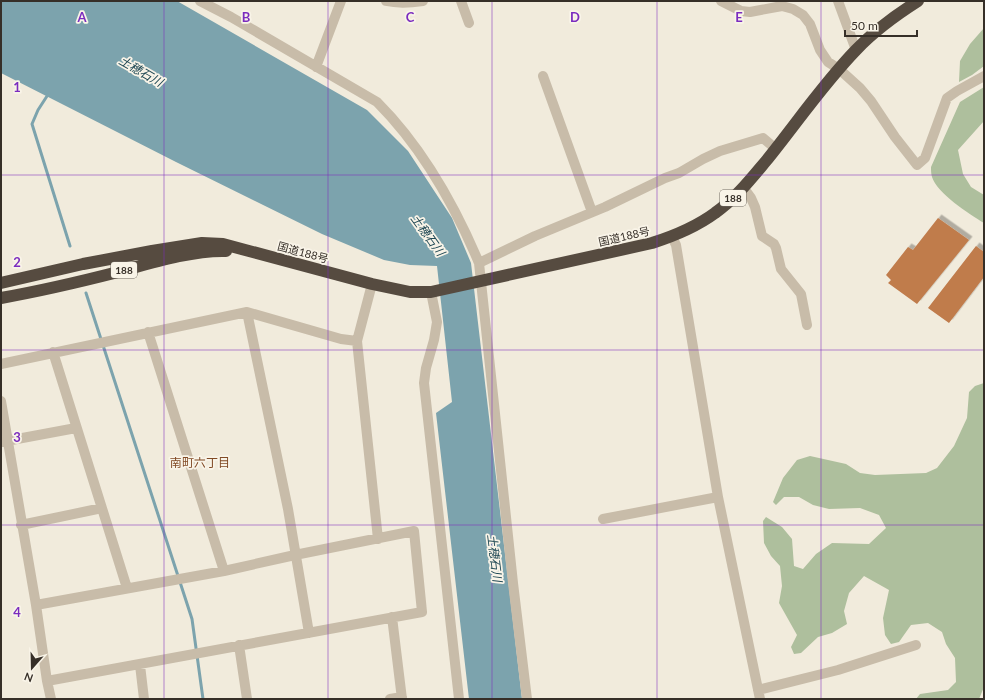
<svg xmlns="http://www.w3.org/2000/svg" width="985" height="700" font-family="Lato,'Noto Sans JP',sans-serif">
<defs>
<filter id="shadow"><feDropShadow dx="3.5" dy="-3.5" stdDeviation="0" flood-color="#0004"/></filter>
</defs>
<rect width="100%" height="100%" fill="#f1ebdc"/>
<!-- green -->
<path fill="#aebf9d" d="M 984,28 L 984,66 L 972,75 L 959,82 L 960,61 L 970,44 Z
M 984,87 L 984,121 L 958,150 L 963,174 L 971,187 L 984,195 L 984,223 C 969,214 937,193 932,177 C 931,174 931,170 931,167 L 960,102 Z
M 984,383 L 984,687 L 979,699 L 916,699 L 920,694 L 948,690 L 956,682 L 955,658 L 946,644 L 942,632 L 928,623 L 911,625 L 899,642 L 891,644 L 885,635 L 883,618 L 889,590 L 864,576 L 849,593 L 844,611 L 847,624 L 832,633 L 818,637 L 801,653 L 794,654 L 791,647 L 797,635 L 779,603 L 782,586 L 780,566 L 771,556 L 764,543 L 763,521 L 766,517 L 782,527 L 792,539 L 794,566 L 803,569 L 816,554 L 832,543 L 869,544 L 886,528 L 879,515 L 860,508 L 829,509 L 813,505 L 799,497 L 784,497 L 776,505 L 773,502 L 783,478 L 797,460 L 810,456 L 846,464 L 860,473 L 875,475 L 926,473 L 937,468 L 954,446 L 967,418 L 969,392 L 975,386 Z"/>
<!-- water -->
<path fill="#7ca3ad" d="M 1,1 L 177,1 L 367,110 L 408,151 L 452,218 L 471,263 L 522,699 L 469,699 L 436,413 L 452,402 L 437,266 L 410,265 L 384,260 L 322,234 L 176,162 L 1,73 Z"/>
<g fill="none" stroke-linecap="round" stroke-linejoin="round">
<!-- stream -->
<path stroke="#7ca3ad" stroke-width="3" d="M 49,93 L 38,110 L 32,124 L 70,246
M 86,293 L 192,619 L 203,699"/>
</g>
<!-- building -->
<path fill="#c07b4b" filter="url(#shadow)" d="M 938,218 L 969,240 L 917,304 L 888,283 L 891,280 L 886,275 L 908,247 L 913,250 Z
M 976,246 L 984,252 L 984,277 L 949,323 L 928,308 Z"/>
<g fill="none" stroke-linecap="round" stroke-linejoin="round">
<!-- minor -->
<path stroke="#c8bca9" stroke-width="10" d="M 200,1 L 231,17 L 377,102 C 421,146 455,206 479,263 L 513,583 L 527,699
M 386,1 C 399,4 410,3 423,1
M 461,1 L 469,23
M 721,1 L 741,11 L 750,12 L 782,6 L 793,9 L 803,15 L 810,24 L 820,50 L 828,62 L 839,69 L 860,88 L 871,101 L 895,137 L 917,165 L 925,158 L 947,98 L 957,91 L 984,76
M 838,1 L 856,50
M 316,67 L 341,1
M 543,76 L 592,212
M 743,187 L 751,198 L 755,207 L 762,236 L 774,244 L 776,248 L 781,269 L 801,294 L 807,325
M 672,237 L 676,245 L 718,497 L 760,699
M 479,263 L 535,236 L 605,207 L 665,178 L 679,173 L 703,159 L 720,151 L 763,138 L 776,149
M 372,284 L 357,341 L 378,539
M 431,292 L 437,322 L 434,340 L 426,368 L 424,383 L 459,699
M 247,312 L 288,509 L 309,633
M 148,332 L 224,571
M 53,352 L 127,588
M 1,364 L 247,312 L 341,339 L 357,341
M 1,401 L 36,605 L 224,571 L 295,555 L 414,531 L 422,612 L 47,681 L 51,699
M 1,442 L 76,428
M 603,519 L 718,497
M 21,525 L 102,508
M 36,605 L 47,681
M 392,617 L 402,699
M 239,645 L 247,699
M 140,665 L 144,699
M 758,690 L 838,670 L 916,645
M 390,699 L 402,697"/>
<!-- highway -->
<path stroke="#564b40" stroke-width="12" d="M 1,283 L 83,264 L 152,251 L 202,243 L 223,244 L 372,284 L 410,292 L 431,292 L 652,243 C 674,236 696,227 715,213 C 735,199 750,180 766,161 C 796,124 823,84 856,50 C 874,31 896,15 918,1
M 1,298 C 40,291 79,282 118,272 C 151,263 192,250 226,251"/>
</g>
<!-- grid -->
<path fill="none" stroke="#7b2cbf" stroke-width="1" stroke-opacity="0.55" d="M 164,1 L 164,699M 328,1 L 328,699M 492,1 L 492,699M 657,1 L 657,699M 821,1 L 821,699M 1,175 L 984,175M 1,350 L 984,350M 1,525 L 984,525"/>
<g text-anchor="middle" dominant-baseline="central" stroke-width="3.5" stroke-linejoin="round" paint-order="stroke">
<!-- shield labels -->
<g fill="#f9f4e8" stroke="#706a62" stroke-width="1">
<rect x="720" y="190" width="26" height="16" rx="3"/>
<rect x="111" y="262" width="26" height="16" rx="3"/>
</g>
<g font-size="10" font-weight="bold" fill="#362f28">
<text x="733" y="198">188</text>
<text x="124" y="270">188</text>
</g>
<!-- street labels -->
<g font-size="11" fill="#362f28" stroke="#f9f4e8">
<text transform="translate(624 236) rotate(-13)">国道188号</text>
<text transform="translate(303 252) rotate(15)">国道188号</text>
</g>
<!-- water labels -->
<g font-size="12" font-style="italic" fill="#204955" stroke="#f9f4e8">
<text transform="translate(141 71) rotate(30)">土穂石川</text>
<text transform="translate(428 235) rotate(54)">土穂石川</text>
<text transform="translate(495 558) rotate(83)">土穂石川</text>
</g>
<!-- neighbourhood labels -->
<g font-size="12" fill="#814a25" stroke="#f9f4e8">
<text x="200" y="462">南町六丁目</text>
</g>
</g>
<g font-size="13" text-anchor="middle" font-weight="bold" fill="#7b2cbf" stroke="#f9f4e8" stroke-width="3.5" stroke-linejoin="round" paint-order="stroke">
<text x="82" y="22">A</text>
<text x="246" y="22">B</text>
<text x="410" y="22">C</text>
<text x="575" y="22">D</text>
<text x="739" y="22">E</text>
<text x="17" y="92">1</text>
<text x="17" y="267">2</text>
<text x="17" y="442">3</text>
<text x="17" y="617">4</text>
</g>
<!-- border -->
<rect width="985" height="700" fill="none" stroke="#362f28" stroke-width="4"/>
<!-- north arrow -->
<g transform="translate(32 668) rotate(200)" stroke="#f9f4e8" stroke-width="3" paint-order="stroke">
<path d="M0-3L7 15L0 10L-7 15Z" fill="#362f28"/>
<text y="-6" font-size="11" font-weight="bold" text-anchor="middle" fill="#362f28">N</text>
</g>
<!-- scale -->
<path d="M845 30v6h72v-6" fill="none" stroke="#362f28" stroke-width="2"/>
<text x="851" y="30" font-size="12" fill="#362f28" stroke="#f9f4e8" stroke-width="3" paint-order="stroke">50 m</text>
</svg>
